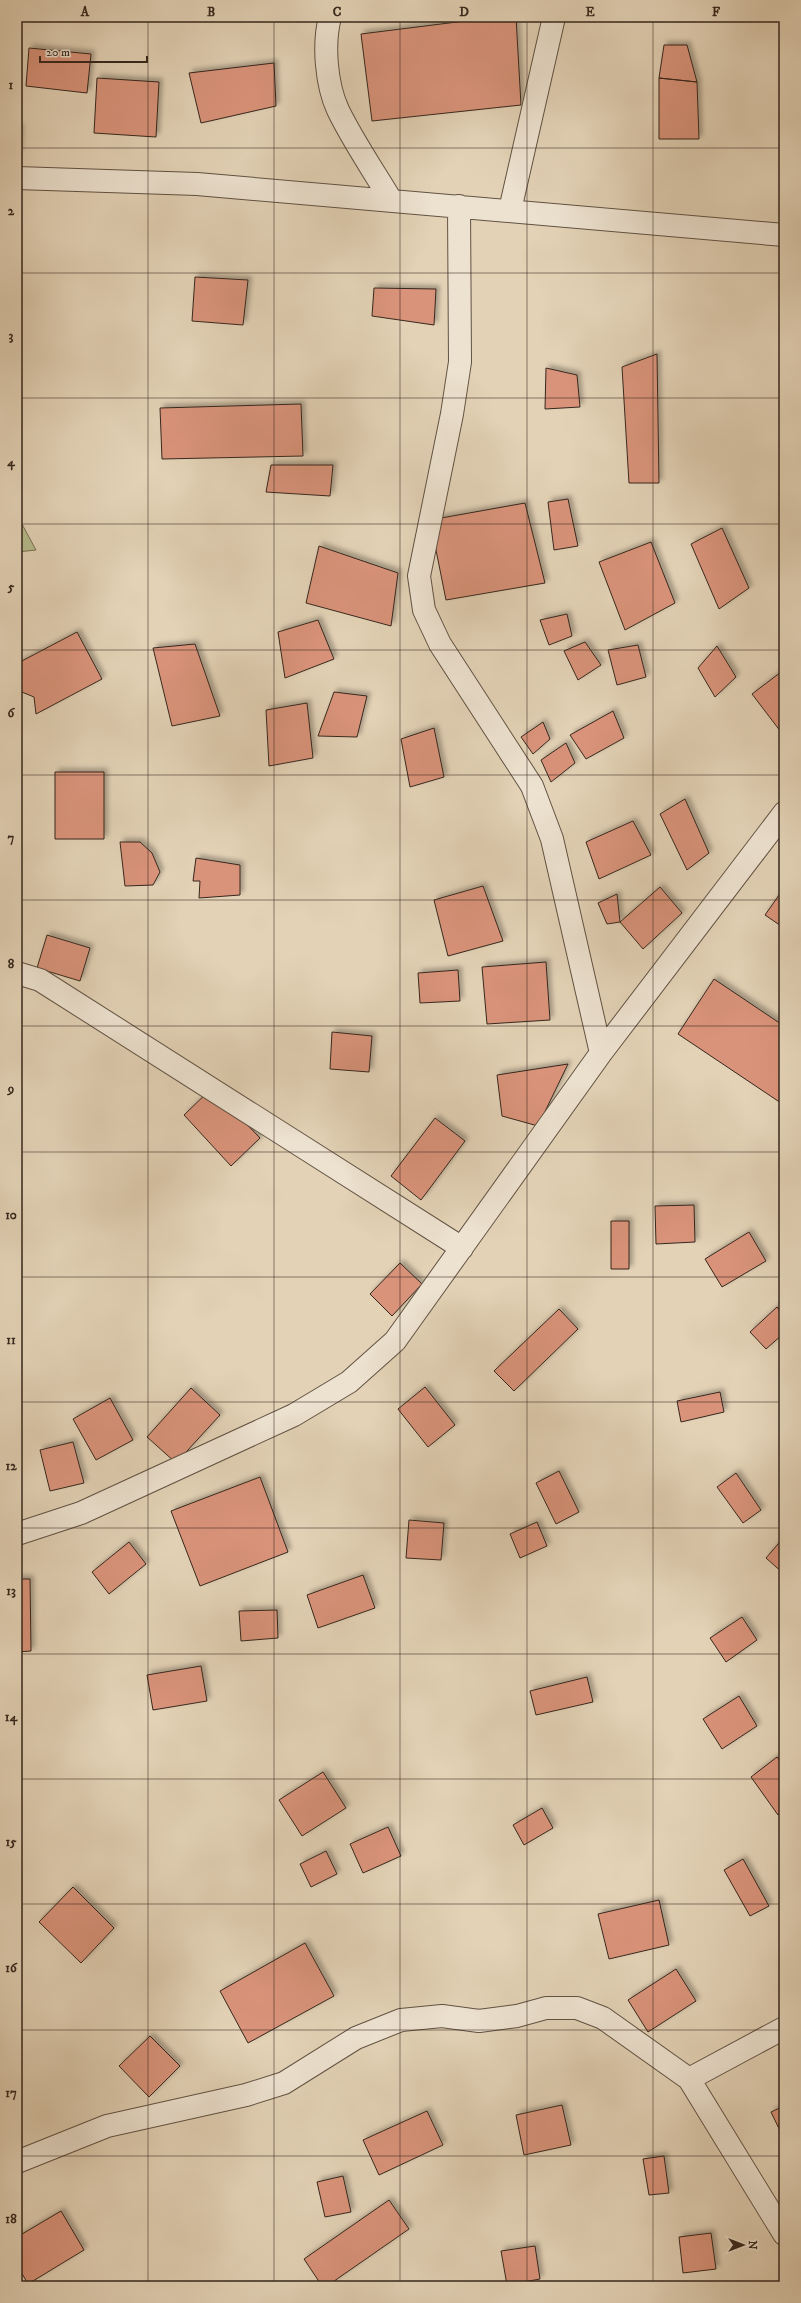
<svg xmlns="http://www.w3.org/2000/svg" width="801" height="2303" font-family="'IM FELL DW Pica',serif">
<defs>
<filter id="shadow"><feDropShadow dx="3.5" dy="-3.5" stdDeviation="2" flood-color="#0004"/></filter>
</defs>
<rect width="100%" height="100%" fill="#e3d2b6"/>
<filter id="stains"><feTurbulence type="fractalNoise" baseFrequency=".005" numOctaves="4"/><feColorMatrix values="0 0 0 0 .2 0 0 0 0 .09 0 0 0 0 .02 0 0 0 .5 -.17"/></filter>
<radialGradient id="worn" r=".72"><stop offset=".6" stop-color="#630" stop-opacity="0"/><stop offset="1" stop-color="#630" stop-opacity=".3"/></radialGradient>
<!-- green -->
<path fill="#b6bb8c" stroke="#767154" d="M 17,515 L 36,550 L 17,552 Z"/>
<!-- building -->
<path fill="#d9937a" stroke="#36271d" filter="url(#shadow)" d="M 497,17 L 516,17 L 521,105 L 372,121 L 361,34 Z
M 664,45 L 687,45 L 697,82 L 659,78 Z
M 29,48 L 91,54 L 87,93 L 26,86 Z
M 274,63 L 276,106 L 201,123 L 189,73 Z
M 97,78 L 159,82 L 156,137 L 94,133 Z
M 659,78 L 697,82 L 699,139 L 659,139 Z
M 17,128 L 20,128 L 18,154 L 17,154 Z
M 195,277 L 248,280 L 243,325 L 192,321 Z
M 374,288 L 436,289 L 434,325 L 372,316 Z
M 657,354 L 659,483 L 629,483 L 622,367 Z
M 546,368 L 577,375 L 580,407 L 545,409 Z
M 301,404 L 303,456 L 162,459 L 160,408 Z
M 271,465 L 333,465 L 330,496 L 266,492 Z
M 568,499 L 578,546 L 554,550 L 548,502 Z
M 525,503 L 545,583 L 446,600 L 430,520 Z
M 722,528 L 749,588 L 719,609 L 691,544 Z
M 651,542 L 675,603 L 625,630 L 599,562 Z
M 319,546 L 398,573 L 391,626 L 306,603 Z
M 567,614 L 572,636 L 549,645 L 540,620 Z
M 318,620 L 334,659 L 285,678 L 278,632 Z
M 77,632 L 102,679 L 36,714 L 34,697 L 17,690 L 18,663 Z
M 585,642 L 601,665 L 578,680 L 564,651 Z
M 195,644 L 220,716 L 172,726 L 153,648 Z
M 638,645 L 646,677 L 617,685 L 608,650 Z
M 717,646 L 736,677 L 715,697 L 698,668 Z
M 781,672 L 784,675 L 784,736 L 752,694 Z
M 334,692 L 367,696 L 357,737 L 318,736 Z
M 307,703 L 313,758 L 269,766 L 266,710 Z
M 613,711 L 624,738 L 586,759 L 570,735 Z
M 543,722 L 550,739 L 533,754 L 521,737 Z
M 434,728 L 444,777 L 410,787 L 401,739 Z
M 566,743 L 575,763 L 551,782 L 541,760 Z
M 55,772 L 104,772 L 104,839 L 55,839 Z
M 685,799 L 709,853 L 687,870 L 660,814 Z
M 633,821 L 651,855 L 599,879 L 586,842 Z
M 120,842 L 140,842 L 152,853 L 160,872 L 153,885 L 125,886 Z
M 196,858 L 240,865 L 240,895 L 199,898 L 200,881 L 193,881 Z
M 483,886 L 503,941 L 448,956 L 434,900 Z
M 660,887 L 682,913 L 643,949 L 620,922 Z
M 784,888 L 784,928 L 765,915 Z
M 617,894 L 620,922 L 607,924 L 598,903 Z
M 47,935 L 90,948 L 80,981 L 37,968 Z
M 546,962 L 550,1020 L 487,1024 L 482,967 Z
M 458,970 L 460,1001 L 420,1003 L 418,973 Z
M 714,979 L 784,1026 L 784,1099 L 781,1103 L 678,1034 Z
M 332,1032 L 372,1036 L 369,1072 L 330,1069 Z
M 568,1064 L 538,1126 L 502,1116 L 497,1075 Z
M 212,1088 L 260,1138 L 231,1166 L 184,1115 Z
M 435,1118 L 465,1141 L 421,1200 L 391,1176 Z
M 694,1205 L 695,1242 L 656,1244 L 655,1206 Z
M 611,1221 L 629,1221 L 629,1269 L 611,1269 Z
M 749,1232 L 766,1261 L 722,1287 L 705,1259 Z
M 400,1263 L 422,1284 L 392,1316 L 370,1294 Z
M 777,1307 L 784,1316 L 784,1333 L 766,1349 L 750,1332 Z
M 559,1309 L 578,1329 L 514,1391 L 494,1371 Z
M 425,1387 L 455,1425 L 428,1447 L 398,1409 Z
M 191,1388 L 220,1415 L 176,1463 L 147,1437 Z
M 720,1392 L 724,1412 L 681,1422 L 677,1401 Z
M 110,1398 L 133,1440 L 96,1460 L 73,1419 Z
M 73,1442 L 84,1483 L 50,1491 L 40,1450 Z
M 559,1471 L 579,1512 L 556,1524 L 536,1483 Z
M 736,1473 L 761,1510 L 743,1523 L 717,1487 Z
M 260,1477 L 288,1552 L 200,1586 L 171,1511 Z
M 409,1520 L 444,1523 L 441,1560 L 406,1558 Z
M 537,1522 L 547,1546 L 520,1558 L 510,1534 Z
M 784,1537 L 784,1574 L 766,1558 Z
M 129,1542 L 146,1564 L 109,1594 L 92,1572 Z
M 363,1575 L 375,1608 L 318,1628 L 307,1595 Z
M 17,1579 L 30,1579 L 31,1651 L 17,1652 Z
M 277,1610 L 278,1638 L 241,1641 L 239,1611 Z
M 742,1617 L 757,1640 L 726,1662 L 710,1638 Z
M 201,1666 L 207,1701 L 153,1710 L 147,1675 Z
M 587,1677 L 593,1702 L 536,1715 L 530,1691 Z
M 739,1696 L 757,1726 L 722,1749 L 703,1719 Z
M 777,1757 L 784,1766 L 784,1810 L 778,1815 L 751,1777 Z
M 323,1772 L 346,1808 L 302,1836 L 279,1800 Z
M 542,1808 L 553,1828 L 524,1845 L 513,1825 Z
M 388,1827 L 401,1856 L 363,1873 L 350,1844 Z
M 326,1851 L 337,1874 L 311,1887 L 300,1864 Z
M 743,1859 L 769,1906 L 750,1916 L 724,1870 Z
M 73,1887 L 114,1928 L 81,1963 L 39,1922 Z
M 659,1900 L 669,1945 L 609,1959 L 598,1914 Z
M 305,1943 L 334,1996 L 248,2043 L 220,1991 Z
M 676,1969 L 696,2001 L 648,2032 L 628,2000 Z
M 150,2036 L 180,2066 L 149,2097 L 119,2066 Z
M 562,2105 L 571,2145 L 524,2155 L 516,2115 Z
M 784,2106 L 784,2139 L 771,2112 Z
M 427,2111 L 443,2145 L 379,2175 L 363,2140 Z
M 664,2156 L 669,2193 L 649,2195 L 643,2159 Z
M 343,2176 L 351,2212 L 325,2217 L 317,2182 Z
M 389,2200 L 409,2229 L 327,2286 L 322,2286 L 304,2259 Z
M 61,2211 L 84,2250 L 28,2284 L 17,2265 L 17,2237 Z
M 711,2233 L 716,2269 L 683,2273 L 679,2237 Z
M 535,2246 L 540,2279 L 507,2285 L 501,2251 Z"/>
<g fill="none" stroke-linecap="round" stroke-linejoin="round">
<defs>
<path id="minor" d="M 330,17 C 323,44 326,84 338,110 C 353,141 373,170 391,200
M 17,178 L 197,184 L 784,235
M 459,206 L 460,362 L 452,414 L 419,576 L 424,610 L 440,644 L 532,786 L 552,839 L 601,1053
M 510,210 L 554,17
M 17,973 L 40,980 L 462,1248
M 17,1534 L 81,1513 L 294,1415 L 349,1382 L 395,1341 L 601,1053 L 784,813
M 689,2079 L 784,2028
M 17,2162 L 107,2126 L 246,2095 L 284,2083 L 356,2038 L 401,2020 L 442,2016 L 479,2021 L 517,2016 L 546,2008 L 577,2008 L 603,2018 L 689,2079 L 784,2234"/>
</defs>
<!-- minor casing -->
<use href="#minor" stroke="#615243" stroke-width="24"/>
<!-- minor -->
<use href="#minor" stroke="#ede2d0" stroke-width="22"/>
</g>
<!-- grid -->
<path fill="none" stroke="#36271d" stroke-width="1" stroke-opacity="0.55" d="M 148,17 L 148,2286M 274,17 L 274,2286M 400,17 L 400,2286M 527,17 L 527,2286M 653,17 L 653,2286M 17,148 L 784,148M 17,273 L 784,273M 17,398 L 784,398M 17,524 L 784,524M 17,650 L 784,650M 17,775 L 784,775M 17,900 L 784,900M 17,1026 L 784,1026M 17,1152 L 784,1152M 17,1277 L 784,1277M 17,1402 L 784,1402M 17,1528 L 784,1528M 17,1654 L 784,1654M 17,1779 L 784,1779M 17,1904 L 784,1904M 17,2030 L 784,2030M 17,2156 L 784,2156"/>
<!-- margin -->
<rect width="801" height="2303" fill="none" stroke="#e3d2b6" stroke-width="44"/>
<!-- north arrow -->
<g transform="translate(743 2245) rotate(90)" stroke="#ede2d0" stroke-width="3" paint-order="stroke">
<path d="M0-3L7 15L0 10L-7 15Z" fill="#36271d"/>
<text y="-6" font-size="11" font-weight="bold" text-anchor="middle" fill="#36271d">N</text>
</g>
<!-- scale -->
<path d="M40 56v6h107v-6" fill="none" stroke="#36271d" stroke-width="2"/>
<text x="46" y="56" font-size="12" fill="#36271d" stroke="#ede2d0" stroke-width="3" paint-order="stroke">20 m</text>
<rect x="22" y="22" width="757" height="2259" fill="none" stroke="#36271d" stroke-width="1.5"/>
<g font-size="13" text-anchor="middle" font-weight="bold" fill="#36271d">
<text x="85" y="16">A</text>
<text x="211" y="16">B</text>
<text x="337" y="16">C</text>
<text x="464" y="16">D</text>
<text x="590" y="16">E</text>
<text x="716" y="16">F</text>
<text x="11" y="89">1</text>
<text x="11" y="215">2</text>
<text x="11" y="340">3</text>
<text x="11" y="466">4</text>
<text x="11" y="591">5</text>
<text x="11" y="717">6</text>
<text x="11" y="842">7</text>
<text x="11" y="968">8</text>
<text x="11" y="1093">9</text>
<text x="11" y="1219">10</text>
<text x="11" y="1344">11</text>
<text x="11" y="1470">12</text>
<text x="11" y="1595">13</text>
<text x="11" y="1721">14</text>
<text x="11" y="1846">15</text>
<text x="11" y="1972">16</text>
<text x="11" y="2097">17</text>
<text x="11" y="2223">18</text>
</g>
<rect width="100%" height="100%" filter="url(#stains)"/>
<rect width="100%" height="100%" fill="url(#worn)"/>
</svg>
